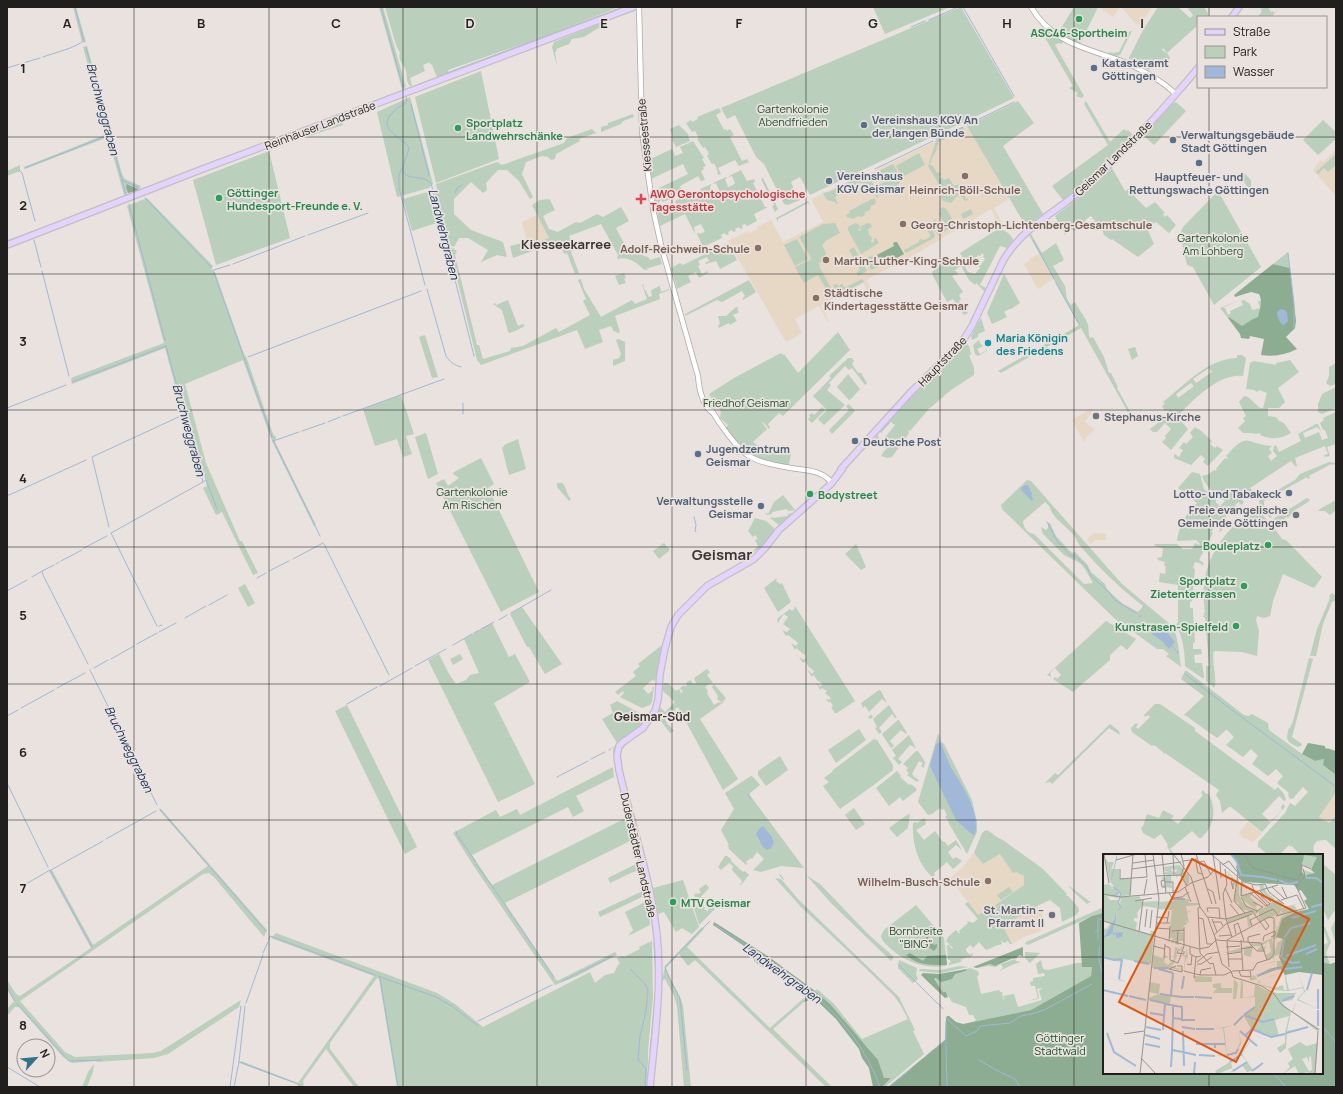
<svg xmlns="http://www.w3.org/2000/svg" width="1343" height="1094" font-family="Manrope,sans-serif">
<rect width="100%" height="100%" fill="#e9e2de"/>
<!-- education -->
<path fill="#e7d7c5" d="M 1098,7 L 1120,7 L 1113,17 Z
M 1121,7 L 1152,7 L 1140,25 L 1136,24 Z
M 967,126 L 1009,199 L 994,208 L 1003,225 L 999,225 L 991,209 L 914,255 L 866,280 L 875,297 L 872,299 L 863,282 L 821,305 L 829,321 L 828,322 L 819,306 L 795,319 L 802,333 L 786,342 L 728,241 L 748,231 L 749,233 L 758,229 L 757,227 L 771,220 L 783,242 L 823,222 L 811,199 L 859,176 L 868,174 Z
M 1336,150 L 1336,196 L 1313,170 L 1321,160 L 1323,162 Z
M 537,215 L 549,238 L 528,246 L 522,222 Z
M 1039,254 L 1053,279 L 1038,289 L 1024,264 L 1030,261 L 1029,259 Z
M 1092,408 L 1093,410 L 1085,422 L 1095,430 L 1086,437 L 1084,442 L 1072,420 Z
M 1094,533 L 1106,534 L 1106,540 L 1095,540 L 1091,544 L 1087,539 Z
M 1336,792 L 1336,816 L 1329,823 L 1319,817 Z
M 1248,822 L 1262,833 L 1253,842 L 1242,837 L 1239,833 Z
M 974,853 L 983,864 L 1000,854 L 1013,873 L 1016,872 L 1024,876 L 1024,885 L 988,910 L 978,916 L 950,878 L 962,868 Z
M 1037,906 L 1044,917 L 1043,920 L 1037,924 L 1042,931 L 1024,937 L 1012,944 L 1003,926 Z"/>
<!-- green -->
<path fill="#bacfbc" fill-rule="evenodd" d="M 73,7 L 76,7 L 86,42 L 82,42 Z
M 379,7 L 383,7 L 406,87 L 402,89 Z
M 385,7 L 619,7 L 545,36 L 448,70 L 449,74 L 440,77 L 437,77 L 432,65 L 428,62 L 428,63 L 423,65 L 425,71 L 410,78 L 412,86 L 410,86 C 405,81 408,74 405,68 C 402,63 398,60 400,53 L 396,45 Z
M 873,7 L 950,7 L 885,34 Z
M 961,7 L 1014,98 L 810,195 L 800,177 L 791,182 L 794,190 L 800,200 L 788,205 L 784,204 L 764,164 L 756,157 L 735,115 L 727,119 L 721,108 Z
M 1074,7 L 1098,7 L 1080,44 L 1058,33 Z
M 1158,7 L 1178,7 L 1190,18 L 1193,15 L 1187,7 L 1204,7 L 1210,17 L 1198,17 L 1198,25 L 1167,53 L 1163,48 L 1162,50 L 1168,54 L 1170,58 L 1165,66 L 1160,63 L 1158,66 L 1153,63 L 1149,70 L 1146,68 L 1130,62 L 1129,58 L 1143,30 Z
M 1268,7 L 1271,12 L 1273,11 L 1274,13 L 1279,9 L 1273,15 L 1273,17 L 1258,17 L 1262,11 L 1260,9 Z
M 599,24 L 601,30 L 599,28 L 595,30 L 584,37 L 572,39 L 569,44 L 556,49 L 557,51 L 555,52 L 557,66 L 552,47 L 554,42 Z
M 1044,28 L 1063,42 L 1061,44 L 1059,43 L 1055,45 L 1084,96 L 1082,98 L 1076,96 L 1078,93 L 1069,88 L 1073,86 L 1040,29 Z
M 1131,31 L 1132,31 L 1120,55 L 1116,56 L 1108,53 L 1110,52 L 1113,53 L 1119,52 L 1129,32 Z
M 87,46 L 122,174 L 125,179 L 141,186 L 138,189 L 129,184 L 126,187 L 128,193 L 124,195 L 108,137 L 25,169 L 24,167 L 107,134 L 83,47 Z
M 481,71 L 499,159 L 436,183 L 415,97 Z
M 410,97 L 433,184 L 429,188 L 397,197 L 377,112 Z
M 1018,101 L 1034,123 L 1003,146 L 1043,214 L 1027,226 L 1021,218 L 967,126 Z
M 1086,101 L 1110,142 L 1124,129 L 1126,131 L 1128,130 L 1133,135 L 1095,173 L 1063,200 L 1052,186 L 1108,145 L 1084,104 Z
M 1176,102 L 1186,111 L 1154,145 L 1143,135 L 1172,104 Z
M 719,108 L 721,112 L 716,115 L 724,130 L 726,129 L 727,131 L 730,129 L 734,135 L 730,137 L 742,161 L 747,159 L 749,162 L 739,166 L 735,160 L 718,168 L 721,174 L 719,175 L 717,173 L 718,172 L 714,163 L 712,164 L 707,156 L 709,154 L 705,147 L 703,148 L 697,139 L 699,138 L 695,131 L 692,132 L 686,123 L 691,120 L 692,122 L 698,119 L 697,117 Z
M 633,114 L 634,117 L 623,121 L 621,124 L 601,132 L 601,127 L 608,125 L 608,123 Z
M 1323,120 L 1336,132 L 1336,139 L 1318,155 L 1303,140 Z
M 342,122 L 343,125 L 303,138 L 303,137 Z
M 679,125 L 689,135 L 688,136 L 690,141 L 676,147 L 672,139 L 673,138 L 670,129 Z
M 963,127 L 966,133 L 965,134 C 955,131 948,140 939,141 L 938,145 L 937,146 C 937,154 931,156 931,163 L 929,163 L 936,141 Z
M 592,129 L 596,133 L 579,139 L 580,141 L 556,154 L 555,159 L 551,160 L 548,157 L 542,156 L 526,162 L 522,174 L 533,197 L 530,199 L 519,181 L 507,170 L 498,170 L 486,183 L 487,190 L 483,193 L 471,182 L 454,199 L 454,214 L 471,230 L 503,242 L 507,257 L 497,255 L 481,262 L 488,250 L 468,238 L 459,238 L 454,247 L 447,243 L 434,193 L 437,189 L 436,184 L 497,162 L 502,165 L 564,143 L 567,138 Z
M 693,141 L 704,158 L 702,159 L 706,166 L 703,167 L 704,169 L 701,171 L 705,180 L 701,181 L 698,176 L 680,186 L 682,191 L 677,192 L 678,195 L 673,197 L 672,195 L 670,196 L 670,199 L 663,202 L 661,200 L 659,202 L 660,204 L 656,204 L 653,191 L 688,174 L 683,164 L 651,179 L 648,160 L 672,149 L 675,156 L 683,153 L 680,147 Z
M 269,151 L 290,238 L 216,265 L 193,180 Z
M 919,153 L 925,165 L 902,177 L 896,166 Z
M 1336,154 L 1336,159 L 1335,159 L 1336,165 L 1328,172 L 1324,168 L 1318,174 L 1316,172 Z
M 893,164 L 898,173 L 880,182 L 875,173 Z
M 929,164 L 933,166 L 937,173 L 939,172 L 941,175 L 939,176 L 940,179 L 942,178 L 944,180 L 949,178 L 954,186 L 959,184 L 966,199 L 968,198 L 968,200 L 965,201 L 961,196 L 958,195 L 951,203 L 943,201 L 938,192 L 942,189 L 928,166 Z
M 20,165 L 20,172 L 17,172 L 7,176 L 7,171 Z
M 1112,168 L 1125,191 L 1126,191 L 1132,185 L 1134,187 L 1130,192 L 1146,208 L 1155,202 L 1165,213 L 1163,214 L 1165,217 L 1167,215 L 1176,225 L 1169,233 L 1156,222 L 1153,224 L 1152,222 L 1146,226 L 1154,244 L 1138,257 L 1112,239 L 1111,240 L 1104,235 L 1103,232 L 1091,216 L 1085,220 L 1087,224 L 1074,231 L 1072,229 L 1065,235 L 1055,216 L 1081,196 Z
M 741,170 L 747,181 L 754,179 L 755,182 L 753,183 L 765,207 L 768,207 L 754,214 L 757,221 L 747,226 L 745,224 L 742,225 L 743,228 L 740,229 L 739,227 L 735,229 L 736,231 L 733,232 L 732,230 L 728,232 L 729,234 L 726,235 L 725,233 L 721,235 L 722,238 L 703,247 L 697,234 L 698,232 L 699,234 L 705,232 L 701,224 L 694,227 L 695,234 L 685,214 L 660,226 L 657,211 L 660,208 L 663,213 L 665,212 L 663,207 L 668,204 L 669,206 L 672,205 L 671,203 L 672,202 L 674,205 L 676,204 L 675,201 L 695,191 L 696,193 L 694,194 L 696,196 L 702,193 L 700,189 L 711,184 L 711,185 L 710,187 L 713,194 L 718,192 L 719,190 L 716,183 L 714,184 L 713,183 L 726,177 L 727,178 L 725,179 L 728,187 L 733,185 L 735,183 L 732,176 L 729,177 L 729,176 Z
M 1243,172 L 1251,180 L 1251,187 L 1248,188 L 1240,175 Z
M 864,174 L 868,174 L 879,195 L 877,198 L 874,192 L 872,193 L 868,186 L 865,187 L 862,182 L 837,195 L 835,198 L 838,204 L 836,204 L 835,202 L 827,200 L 823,193 L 829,192 Z
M 899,175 L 902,179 C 899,186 887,194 880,195 L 876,186 L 889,180 L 891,180 Z
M 763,178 L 778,209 L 775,212 L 772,206 L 774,205 L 761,179 Z
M 431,191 L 439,222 L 412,231 L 403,199 Z
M 1218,191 L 1261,267 L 1214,305 L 1193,267 L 1187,265 L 1180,234 L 1183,227 Z
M 147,198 L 213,266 L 211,268 L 213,272 L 215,272 L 244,354 L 247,359 L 273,434 L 276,437 L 275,442 L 316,525 L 314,526 L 272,441 L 243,360 L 185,384 L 206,463 L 240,541 L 242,541 L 258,573 L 253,575 L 222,512 L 216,515 L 203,488 L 207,486 L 201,464 L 197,466 L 192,446 L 195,443 L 186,409 L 182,411 L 165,348 L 72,384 L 71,378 L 164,343 L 127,206 Z
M 874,198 L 876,201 L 875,204 L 871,206 L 870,210 L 865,212 L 864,216 L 861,217 L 858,216 L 853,219 L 847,217 L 846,215 L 850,213 L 849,211 Z
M 548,199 L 550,200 L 555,210 L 543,216 L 549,229 L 558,232 L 576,222 L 580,223 L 597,214 L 603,217 L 621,207 L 629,221 L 616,228 L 628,251 L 648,257 L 650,260 L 660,257 L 662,264 L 645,269 L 650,270 L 645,270 L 641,268 L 644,269 C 635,262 629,256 617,259 L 618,255 L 601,224 L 569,236 L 574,250 L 571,252 L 579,273 L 575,274 L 567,253 L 564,254 L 559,241 L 513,258 L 510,246 L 527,242 L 528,246 L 549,238 L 532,205 L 540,200 Z
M 808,201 L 810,205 L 808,203 L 778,219 L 778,222 L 776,218 Z
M 943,207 L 947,210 L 955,224 L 954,226 L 939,235 L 937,234 L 934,229 L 936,227 L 933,221 L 936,219 L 935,222 L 937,224 L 941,222 L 939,225 L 940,227 L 945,225 L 939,213 L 941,212 L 940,209 Z
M 971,209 L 973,214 L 963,219 L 961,214 Z
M 835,223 L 840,233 L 825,241 L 825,242 L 822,245 L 826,253 L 826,257 L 829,256 L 830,257 L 819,263 L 820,268 L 832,290 L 835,289 L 833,285 L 837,284 L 839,287 L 842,283 L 844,287 L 846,287 L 862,279 L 864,282 L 832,299 L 818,275 L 804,283 L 795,267 L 810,260 L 811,258 L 799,237 L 823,224 Z
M 855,223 L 858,224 L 860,227 L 858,231 L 860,231 L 861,226 L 868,223 L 871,224 L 872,227 L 868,229 L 869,234 L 868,235 L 871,236 L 872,239 L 871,242 L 872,243 L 874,242 L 874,239 L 876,238 L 879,243 L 861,254 L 848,230 L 848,227 Z
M 930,229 L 932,229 L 935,236 L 934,238 L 906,253 L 904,250 L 919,242 L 919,240 L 920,239 L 924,240 L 930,237 L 930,234 L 927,231 Z
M 998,229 C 1003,229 1012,234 1013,240 L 1007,248 L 1000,246 L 980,285 L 986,288 L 984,291 L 976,283 L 975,285 L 969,280 L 961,266 L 955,270 L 958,274 L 952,276 L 963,292 L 959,295 L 961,299 L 959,301 L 968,313 L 964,315 L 953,299 L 947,302 L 933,276 L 932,272 L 947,261 L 948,262 L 946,264 L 948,267 L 961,259 L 962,262 L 961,263 L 963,263 L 968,272 L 975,274 L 980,268 L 978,265 L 980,266 L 985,259 L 983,257 L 984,255 L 982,253 L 980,256 L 978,255 L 969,268 L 960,253 Z
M 1031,234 L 1042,253 L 1056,243 L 1064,260 L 1053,266 L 1065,286 L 1067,299 L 1071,305 L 1075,302 C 1079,310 1086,318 1088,325 C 1089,330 1088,334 1090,338 L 1093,337 L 1104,357 L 1109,373 L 1111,373 L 1118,387 L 1117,388 L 1132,415 L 1130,416 L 1081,328 L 1060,340 L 1059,337 L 1079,325 L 1029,235 Z
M 797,239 L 808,259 L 795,266 L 784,245 Z
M 728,243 L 737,260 L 720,269 L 716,261 L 706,264 L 705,263 L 709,261 L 707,257 L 698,261 L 700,265 L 698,266 L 702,274 L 706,272 L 707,270 L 708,273 L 699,278 L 696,272 L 688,276 L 691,282 L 677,289 L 672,270 L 673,267 L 680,263 L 683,265 Z
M 449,246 L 457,251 L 455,255 L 477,345 L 479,345 L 483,359 L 510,351 L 511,348 L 523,346 L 556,328 L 559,332 L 590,315 L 583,301 L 586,299 L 578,280 L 581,279 L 584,289 L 601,317 L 632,300 L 635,304 L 647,299 L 642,285 L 644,284 L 643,286 L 645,291 L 647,290 L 646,292 L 649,297 L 652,296 L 651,290 L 660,286 L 661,292 L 669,289 L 669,290 L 659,294 L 660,299 L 615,316 L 620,332 L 617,333 L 616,331 L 614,332 L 611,326 L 599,330 L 603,342 L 585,349 L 577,330 L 481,365 L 477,360 Z
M 854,247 L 867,271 L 858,276 L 857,272 L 860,270 L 849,250 Z
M 1288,252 L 1290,268 L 1273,264 Z
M 874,255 L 880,266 L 871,270 L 865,259 Z
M 624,273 L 626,278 L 624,279 L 626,283 L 619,285 L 615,276 Z
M 1004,274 L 1020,303 L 1011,309 L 1009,309 L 1004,312 L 1007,317 L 992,324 L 987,313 Z
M 749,280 L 756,292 L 743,300 L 743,298 L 745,296 L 742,291 L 722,302 L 717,300 L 685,316 L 685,314 Z
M 1242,299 L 1224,307 L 1223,308 L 1225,308 L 1228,315 L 1231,313 L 1230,311 L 1243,305 L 1241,301 L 1244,300 L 1250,304 L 1252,310 L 1260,308 L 1258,301 L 1261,301 L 1261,309 L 1258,317 L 1253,319 L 1242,327 L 1229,317 L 1228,318 L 1220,308 Z
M 508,300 L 518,326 L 523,324 L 525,326 L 515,331 L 509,333 L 508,331 L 502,310 L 493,304 L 495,303 L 496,305 Z
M 736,307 L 739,308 L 737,309 L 739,312 L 733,315 L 737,321 L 730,325 L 729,323 L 719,328 L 718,325 L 720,324 L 718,316 L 726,316 Z
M 981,318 L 985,331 L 978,334 L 978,337 L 972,340 L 971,336 Z
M 838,332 L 850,350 L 783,416 L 779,413 L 768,424 L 770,428 L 769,429 L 763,422 L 762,423 L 767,429 L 753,442 L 764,450 L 775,453 L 783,445 L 791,454 L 789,464 L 786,466 C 774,463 759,461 749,455 C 739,448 733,437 726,428 L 728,425 L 720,418 L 721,412 L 709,394 L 734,378 L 781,353 L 783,355 L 784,354 L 798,373 Z
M 425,335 L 438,377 L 432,378 L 419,337 Z
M 1056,338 L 1057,341 L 1001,373 L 998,371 Z
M 619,339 L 625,342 L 625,361 L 613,366 L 613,360 L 619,358 L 621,354 L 616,340 Z
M 979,340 L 980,343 L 983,346 L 977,349 L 980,354 L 986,351 L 986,349 L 987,351 L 978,356 L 975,354 L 973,345 Z
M 966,343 C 970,345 970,351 971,355 L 969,355 L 974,368 L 974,375 L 951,390 L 930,408 L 929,408 L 928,410 L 910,431 L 909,430 L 908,431 L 909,433 L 892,457 L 888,458 L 881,456 L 885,450 L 887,449 L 875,438 L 878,434 L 878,437 L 883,440 L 895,425 L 891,422 L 881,433 L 880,432 L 911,397 Z
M 1135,347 L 1138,356 L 1132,360 L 1128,349 Z
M 1237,355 L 1242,355 L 1246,358 L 1243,376 C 1220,372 1191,401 1177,417 L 1188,429 L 1171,450 L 1162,442 L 1166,438 L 1165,436 L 1171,429 L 1165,423 L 1157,432 L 1153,432 L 1150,429 L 1170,414 L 1168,410 L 1165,411 L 1162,406 L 1165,404 L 1163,402 C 1186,384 1207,359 1237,358 ZM 1209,368 L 1212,372 L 1196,383 L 1193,379 ZM 1191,383 L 1194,386 L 1178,398 L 1176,394 Z
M 848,358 L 852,358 L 854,361 L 852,364 L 858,373 L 861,373 L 867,383 L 865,385 L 852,368 L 849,370 L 845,366 L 829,383 L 831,385 L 827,390 L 845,405 L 824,425 L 818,419 L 827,410 L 813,396 L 831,378 L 829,376 Z
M 1290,360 L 1299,372 L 1278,388 L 1285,402 L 1279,408 L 1268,408 L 1268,416 L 1276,417 L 1279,421 L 1284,423 L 1291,433 C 1280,439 1272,440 1260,435 L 1261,434 L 1258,433 L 1257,434 L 1251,433 L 1243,433 L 1238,428 L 1245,421 L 1243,418 L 1246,416 L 1239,402 L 1244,396 L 1248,397 L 1260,408 L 1263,408 L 1267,393 L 1259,390 L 1257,392 L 1254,390 L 1246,389 L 1250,363 L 1254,361 L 1265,363 L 1265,364 L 1266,363 L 1276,365 L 1276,363 Z
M 1336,363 L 1336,384 L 1330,386 L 1326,383 L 1329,376 L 1329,367 Z
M 848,374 L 860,389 L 851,399 L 849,400 L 837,387 Z
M 1336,387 L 1336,408 L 1322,414 L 1318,412 L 1318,404 L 1322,394 Z
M 401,395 L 414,434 L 406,436 L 412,454 L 403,457 L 397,439 L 375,446 L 363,409 Z
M 849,404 L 855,411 L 832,434 L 829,430 L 849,410 L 846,406 Z
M 822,407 L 825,410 L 812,423 L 807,418 L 809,419 L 810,417 L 809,415 L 812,413 L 814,415 Z
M 1336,412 L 1336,444 L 1327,447 L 1330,456 L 1325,457 L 1324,455 L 1328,454 L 1325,446 L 1295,458 L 1297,466 L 1296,467 L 1291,461 L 1250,488 L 1256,494 L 1253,496 L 1250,492 L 1241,499 L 1244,502 L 1242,505 L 1238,502 L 1219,525 L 1223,529 L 1220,532 L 1219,532 L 1220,529 L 1215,526 L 1211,532 L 1213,533 L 1199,560 L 1204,563 L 1202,566 L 1201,566 L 1202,564 L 1195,562 L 1193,568 L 1195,569 L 1192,601 L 1190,602 L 1190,608 L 1193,608 L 1193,611 L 1195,642 L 1193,643 L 1193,649 L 1201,649 L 1202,654 L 1194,655 L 1195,663 L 1202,663 L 1204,676 L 1204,678 L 1202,678 L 1185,666 C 1185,653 1183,637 1176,625 L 1178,622 L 1178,585 L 1159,582 L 1160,573 L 1165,574 L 1166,570 L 1165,570 L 1166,566 L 1164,566 L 1165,562 L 1158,560 L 1157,558 L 1162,557 L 1163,548 L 1154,546 L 1155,544 L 1177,544 L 1183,549 L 1192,549 L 1195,543 L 1199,545 L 1200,544 L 1196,540 L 1177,541 C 1179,525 1186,514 1197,503 L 1178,488 L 1192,472 L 1200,474 L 1204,489 L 1216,500 L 1216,503 L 1220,506 L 1225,501 C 1215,493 1206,488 1202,476 L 1209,474 L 1214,470 L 1216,471 L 1217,470 L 1216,469 L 1225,458 L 1227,459 L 1228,458 L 1226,456 C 1249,430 1245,444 1272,446 L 1269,449 L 1272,453 L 1268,456 L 1271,461 L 1277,456 L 1273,451 L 1274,446 L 1276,445 L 1279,452 L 1301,441 L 1298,434 L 1316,424 L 1318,424 L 1321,431 L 1317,427 L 1303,433 L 1305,438 L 1319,432 L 1322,440 L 1328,438 L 1325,430 L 1323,430 L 1320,423 L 1324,420 L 1323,418 Z
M 1195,427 L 1197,429 L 1199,429 L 1212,441 L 1210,444 L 1215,448 L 1217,446 L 1223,450 L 1208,466 L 1203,462 L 1205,459 L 1201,455 L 1191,465 L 1174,458 L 1174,454 L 1179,457 L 1183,450 L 1179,448 L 1184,442 L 1186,444 L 1193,437 L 1190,433 Z
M 426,433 L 438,474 L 428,479 L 415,437 Z
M 518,439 L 526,469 L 509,475 L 502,448 L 506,444 Z
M 481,458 L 494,484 L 488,488 L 539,592 L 501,612 L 436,483 L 444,479 L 448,486 L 459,478 L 453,474 L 454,472 Z
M 1329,462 L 1336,463 L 1336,466 L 1334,464 L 1332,465 L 1331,464 L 1309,476 L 1310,478 L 1308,479 L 1307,477 L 1264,501 L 1264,505 L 1272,517 L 1270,518 L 1260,506 L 1259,501 L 1295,480 L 1300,474 Z
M 1027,480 L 1031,481 L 1122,584 L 1171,625 L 1176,635 L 1178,644 L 1181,667 L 1166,656 L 1169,654 L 1163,649 L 1157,649 L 1114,618 L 1002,509 L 1001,505 ZM 1045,502 C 1052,508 1049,508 1053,514 C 1059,523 1069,528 1075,537 C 1077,540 1078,544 1081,547 C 1100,569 1120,588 1143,606 L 1138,612 L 1123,604 L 1114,596 L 1107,589 L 1105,584 L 1091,572 L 1087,564 L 1075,552 L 1072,553 L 1070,551 L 1056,536 L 1050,523 L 1048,523 L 1048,528 L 1046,530 L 1041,527 L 1043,534 L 1064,555 L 1080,563 L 1085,569 L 1093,583 L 1084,584 L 1034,534 C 1028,534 1023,527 1023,521 Z
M 557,483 L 562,483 C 566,485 566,494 571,499 L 569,501 L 557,487 Z
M 783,495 L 795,510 L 788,511 L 787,509 L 772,512 L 772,514 L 767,515 L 765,512 L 768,514 L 774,502 Z
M 1307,498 L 1310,500 L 1308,502 L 1295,510 L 1288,518 L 1286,517 L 1279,525 L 1273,519 Z
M 1336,500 L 1336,510 L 1330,515 L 1325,511 L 1318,511 L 1320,509 Z
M 1255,507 L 1272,525 L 1282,539 L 1286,540 L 1322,577 L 1314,588 L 1283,574 L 1273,601 L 1270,616 L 1264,618 L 1257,616 L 1256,620 L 1259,631 L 1257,656 L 1242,652 L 1214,651 C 1211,662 1218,680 1214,688 L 1206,681 L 1206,666 L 1209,666 L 1209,664 L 1205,617 L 1203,617 L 1205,614 L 1202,613 L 1205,613 C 1204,603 1203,593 1204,584 C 1206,564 1218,541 1232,528 L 1232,526 L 1234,528 L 1251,510 Z
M 793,513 L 779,525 L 770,518 L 772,517 L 773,518 L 788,516 L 788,514 Z
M 755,518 L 766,521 L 774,528 L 774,531 C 769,538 761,550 752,552 L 758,546 L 755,540 L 758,539 L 755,535 L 753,537 L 748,531 Z
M 664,543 L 670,550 L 659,559 L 653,551 Z
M 856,544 L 866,567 L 861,570 L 845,554 Z
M 777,578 L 776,581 L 780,584 L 782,583 L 791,602 L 778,612 L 764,588 Z
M 245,584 L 255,603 L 248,607 L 238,588 Z
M 1332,593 L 1336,596 L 1336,600 L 1332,602 L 1323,624 L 1316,656 L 1310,656 L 1317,629 L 1330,598 L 1329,596 Z
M 794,606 L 795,606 L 855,701 L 837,713 L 835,713 L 831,707 L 833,706 L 830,701 L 829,703 L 826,699 L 829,700 L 831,698 L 825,693 L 827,691 L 822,688 L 820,690 L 816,682 L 820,687 L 823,684 L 817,680 L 814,675 L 812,677 L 806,668 L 812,674 L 814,671 L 808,666 L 805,661 L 803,663 L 799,657 L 804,660 L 806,656 L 796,648 L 795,650 L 791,643 L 796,646 L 798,643 L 788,635 L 786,636 L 782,630 L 787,632 L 790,629 L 783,624 L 788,617 L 784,614 L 778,622 L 780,624 L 777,622 L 778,618 L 790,609 L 792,611 L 795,608 Z
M 522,607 L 562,664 L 545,674 L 529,647 L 527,647 L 510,614 Z
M 1106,621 L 1136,639 L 1127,650 L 1121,645 L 1110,655 L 1110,660 L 1073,692 L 1053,679 L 1055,677 L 1057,679 L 1061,675 L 1055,668 L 1050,673 L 1051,677 L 1047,675 Z
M 492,623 L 509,657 L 515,654 L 530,682 L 494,703 L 535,784 L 498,802 L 428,660 L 439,654 L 449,674 L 456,684 L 466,680 L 470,675 L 479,673 L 464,639 Z
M 662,645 L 664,647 L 655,681 L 652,680 L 643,688 L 648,694 L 653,690 L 652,688 L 654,686 L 652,702 L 650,705 L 642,708 L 620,697 L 624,693 L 623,691 L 618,695 L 615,692 L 636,676 L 633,672 L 640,666 L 638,664 Z
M 460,654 L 463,659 L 453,665 L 450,659 Z
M 1309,658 L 1313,659 L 1292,737 L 1302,744 L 1301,746 L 1298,747 C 1287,742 1285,740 1289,728 L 1290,728 L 1293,721 Z
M 707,669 L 710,672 L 707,675 L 713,683 L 709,684 L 705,687 L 708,691 L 707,693 L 714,705 L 719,702 L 720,703 L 724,701 L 724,702 L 700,719 L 738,779 L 723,790 L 678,707 L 675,709 L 680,717 L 675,710 L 665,719 L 668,725 L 669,725 L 674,731 L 670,733 L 657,716 L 660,707 L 665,712 L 675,702 L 662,690 L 664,683 L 668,683 L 676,691 L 679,689 L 681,693 L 679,694 L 680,694 L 683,692 L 680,688 L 684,685 L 685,687 L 687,685 L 686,683 L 690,680 L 694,684 L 696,683 L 694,678 Z
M 1185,671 L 1187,671 L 1244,715 L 1248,716 L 1252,714 L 1268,723 L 1269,730 L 1302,754 L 1315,761 L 1324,759 L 1324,761 L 1328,748 L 1336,751 L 1336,760 L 1335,759 L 1323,765 L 1336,775 L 1336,792 L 1319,817 L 1329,823 L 1336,816 L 1336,849 L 1326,840 C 1315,839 1311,845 1315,855 L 1300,855 L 1292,846 L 1291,847 L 1289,845 L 1279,855 L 1268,855 L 1259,847 L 1258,848 L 1258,842 L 1285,813 L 1290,803 L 1295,806 L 1308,792 L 1303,787 L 1295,796 L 1294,798 L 1290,799 L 1288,795 L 1289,793 L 1277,783 L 1283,776 L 1276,769 L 1268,776 L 1252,764 L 1258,756 L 1251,749 L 1243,757 L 1226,745 L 1234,737 L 1227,730 L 1226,730 L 1217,738 L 1189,718 L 1188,717 L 1184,715 L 1204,696 L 1181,679 Z
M 714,684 C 718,690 723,693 726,699 L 721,702 L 717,699 L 718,696 L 712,687 Z
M 879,690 L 881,691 L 887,703 L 882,699 L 869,712 L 873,717 L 870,719 L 868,717 L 871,715 L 865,706 L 863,708 L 861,703 Z
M 617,701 L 641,714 L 642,713 L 646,717 L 646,721 L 644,725 L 617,743 L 602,719 L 613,713 L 610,705 Z
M 1155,704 L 1160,704 L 1195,728 L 1195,731 L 1275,790 L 1278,787 L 1284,794 L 1286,800 L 1284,801 L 1279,796 L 1262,814 L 1270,822 L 1282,810 L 1281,807 L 1283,804 L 1285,806 L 1284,808 L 1262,832 L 1231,807 L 1229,807 L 1222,813 L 1220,801 L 1216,795 L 1219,790 L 1165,753 L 1163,754 L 1163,752 L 1154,745 L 1152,746 L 1132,732 L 1131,728 L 1136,723 L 1138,724 L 1136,727 L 1138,729 L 1150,717 L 1148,715 L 1145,717 L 1144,715 Z
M 347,705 L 417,847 L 405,854 L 335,711 Z
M 889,705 L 897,718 L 895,718 L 892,714 L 879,728 L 882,732 L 879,734 L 875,728 L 877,727 L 873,719 Z
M 898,720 L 899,720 L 907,733 L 906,734 L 901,730 L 890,741 L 894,746 L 891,748 L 882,734 Z
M 1110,724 L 1119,731 L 1120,735 L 1109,728 L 1052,784 L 1050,782 L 1045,783 L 1055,773 L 1058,775 Z
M 859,729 L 866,740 L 836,763 L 828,750 Z
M 939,734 L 941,742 L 944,744 L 972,800 L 977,822 L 977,832 L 967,854 L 948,822 L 949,821 L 945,817 L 947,815 L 944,809 L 941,810 L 940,808 L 932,814 L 928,815 L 918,802 L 938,734 Z
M 909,735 L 916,748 L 910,745 L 898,759 L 902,762 L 899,765 L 893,758 L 896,756 L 892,750 Z
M 874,739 L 877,740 L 893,765 L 893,770 L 871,787 L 840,809 L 823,786 L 829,782 L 824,778 L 832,772 L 833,770 Z
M 916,751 L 918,751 L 925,762 L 924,768 L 921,766 L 923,763 L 919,761 L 912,774 L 914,777 L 919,780 L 917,782 L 907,775 L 909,773 L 906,770 L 908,768 L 903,764 Z
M 780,756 L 788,770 L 766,786 L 758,775 L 758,771 Z
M 613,767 L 614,777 L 576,796 L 584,811 L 573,817 L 568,807 L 472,855 L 492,885 L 626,818 L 632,840 L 505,903 L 557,981 L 615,952 L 617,955 L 575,977 L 555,985 L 473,865 L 453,833 L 496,810 L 500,817 L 517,809 L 520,815 Z
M 897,771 L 901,776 L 900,777 L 909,785 L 910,784 L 915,787 L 917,790 L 903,801 L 900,797 L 889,806 L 876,788 Z
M 751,776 L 753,777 L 760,785 L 749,794 L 804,868 L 781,866 L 761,872 L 753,870 L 764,859 L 757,852 L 752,859 L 751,858 L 746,862 L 747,864 L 746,865 L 729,849 L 728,845 L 729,845 L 721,830 L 734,809 L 725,793 Z
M 1203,790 L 1206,794 L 1208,793 C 1217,808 1215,826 1201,838 L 1199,838 L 1192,831 L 1170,849 L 1175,855 L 1172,855 L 1167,846 L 1168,845 L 1161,834 L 1154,839 L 1143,833 L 1141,828 L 1143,826 L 1147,814 L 1159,818 L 1163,810 L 1174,816 L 1171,819 L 1178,824 L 1203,795 L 1201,793 Z
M 854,808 L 865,824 L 856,830 L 845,815 Z
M 161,809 L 267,930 L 264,937 L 214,877 L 209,873 L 203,874 L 20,1001 L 65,1052 L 75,1057 L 153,1053 L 161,1051 L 241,1000 L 239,1007 L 168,1054 L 154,1058 L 97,1062 L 96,1061 L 72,1063 L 63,1057 L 19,1007 L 15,1007 L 7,1016 L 7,1009 L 14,1001 L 7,989 L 7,980 L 16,994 L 20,996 L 91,948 L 49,871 L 52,870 L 93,945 L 208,866 L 159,810 Z
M 910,814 L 908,828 L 897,837 L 889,828 L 907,815 Z
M 924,818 L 926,821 L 925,822 L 926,824 L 916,830 L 924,840 L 935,831 L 942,841 L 945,842 L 948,846 L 956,840 L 962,850 L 956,845 L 948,852 L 953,859 L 956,857 L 962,861 L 953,869 L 947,862 L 934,873 L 935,875 L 932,877 C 917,863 912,843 913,823 L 915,822 L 917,823 Z
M 986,830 C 992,832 998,839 1003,840 L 1043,869 L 1067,894 L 1066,895 L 1067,896 L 1068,896 L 1078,907 L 1079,911 L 1076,915 L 1062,922 L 1060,908 L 1050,900 L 1037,906 L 1003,926 L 1012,944 L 1010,944 L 1008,941 L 1004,943 L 1001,940 L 1002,944 L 995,946 L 994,946 L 994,947 L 986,950 L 979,942 L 973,948 L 970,945 L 966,949 L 966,951 L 970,955 L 972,953 L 973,955 L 969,958 L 968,957 L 962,959 L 962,962 L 960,958 L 961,962 L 949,965 L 949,963 L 951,962 L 950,960 L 948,960 L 947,945 L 949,945 L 952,949 L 953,948 L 946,941 L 948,937 L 956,930 L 959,934 L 960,933 L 959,931 L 968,923 L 967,921 L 973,923 L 978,919 L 965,904 L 968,902 L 978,915 L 988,910 L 1024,885 L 1024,876 L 1016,872 L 1013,873 L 1000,854 L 983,864 L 974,853 L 982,833 Z
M 725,856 L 727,856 L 731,859 L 731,861 L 743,872 L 745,871 L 749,875 L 741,885 L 739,883 L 741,884 L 742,881 L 732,870 L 733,866 L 729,863 L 721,870 L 718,867 Z
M 638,863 L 640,870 L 633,872 L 610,883 L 608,878 Z
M 1322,863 L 1336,875 L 1336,909 L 1328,920 L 1322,907 Z
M 806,875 L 820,884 L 869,935 L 894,957 L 891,961 L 831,903 Z
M 775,878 L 781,879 L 798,899 L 899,997 L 915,1030 L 913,1031 L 924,1054 L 885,1087 L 882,1087 L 891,1078 L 884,1078 L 869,1049 L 860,1040 L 830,1004 L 815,991 L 817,989 L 834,1004 L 862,1039 L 908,1019 L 900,1004 L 894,996 L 849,952 L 801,907 Z
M 683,880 L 699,927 L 692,934 L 682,928 L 676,932 L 664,912 L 658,914 L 653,888 Z
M 706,884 L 709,888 L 700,898 L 701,903 L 705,908 L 704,909 L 707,911 L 712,906 L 715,909 L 699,925 L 694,908 L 698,906 L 694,894 L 701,893 L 699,889 Z
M 1068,885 L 1089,901 L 1091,901 L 1087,904 C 1081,898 1073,892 1068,885 Z
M 1009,887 L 1013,892 L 1001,900 L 997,895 Z
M 645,890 L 646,895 L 600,917 L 598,912 Z
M 647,901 L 650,925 L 628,936 L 633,930 L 625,912 Z
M 916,905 L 944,938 L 947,965 L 945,966 C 925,969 905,962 890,948 C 886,944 882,941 881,936 L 884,930 Z
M 1104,907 L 1104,913 L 1092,916 L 1028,945 L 1025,944 L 1026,942 Z
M 1336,919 L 1336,945 L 1331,928 Z
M 702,927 L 704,929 L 687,947 L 770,1028 L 804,998 L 804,1002 L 773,1029 L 832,1087 L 826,1087 L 695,960 L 688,966 L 679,954 L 666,968 C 670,982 680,992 683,1006 L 691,1087 L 684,1087 L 677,1006 L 674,996 L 665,979 L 662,981 L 665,966 Z
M 1325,927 L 1331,942 L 1326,953 L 1330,964 L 1322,962 L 1322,945 L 1328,943 L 1323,928 Z
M 276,933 L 437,993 L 455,1004 L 483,1027 L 590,972 L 595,983 L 605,975 L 614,973 L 618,965 L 620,964 L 617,958 L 623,956 L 624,957 L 640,949 L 639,947 L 652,941 L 653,998 L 648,1050 L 648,1063 L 646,1087 L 397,1087 L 379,979 L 377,978 L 330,1043 L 330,1049 L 359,1087 L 354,1087 L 326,1049 L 305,1078 L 303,1081 L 304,1087 L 298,1087 L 297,1084 L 240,1063 L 241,1061 L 298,1083 L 374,976 L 271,938 Z
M 1025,952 L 1040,953 L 1030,963 L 1025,958 Z
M 1015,959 L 1016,961 L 1021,962 C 1012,964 1007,968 999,971 L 1003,968 L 1001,964 L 996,967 L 988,966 L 977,968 L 990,964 L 995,966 Z
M 899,960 L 917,968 L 916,975 L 918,979 L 913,983 L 898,968 Z
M 1041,960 L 1043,969 L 1048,970 L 1077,963 L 1082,963 L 1082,967 L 1092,967 L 1091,976 L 1031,1010 L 972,1022 L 976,1020 L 973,1015 L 969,1015 L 966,1007 L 952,1002 L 946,992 L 943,992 L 934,980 L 936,978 L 938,978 L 966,971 L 967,969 L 970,968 L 978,971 L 979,975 L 977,976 L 981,994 L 999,990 L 1000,992 L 1002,992 L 1003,1000 L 1004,999 L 1003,996 L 1014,994 L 1018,1007 L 1042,1000 L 1039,991 L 1042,988 L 1037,989 L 1039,997 L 1038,999 L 1027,1001 L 1038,998 L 1035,986 L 1031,986 L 1030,982 L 1033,981 L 1033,978 L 1045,976 L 1044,973 L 1038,974 L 1036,964 Z
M 960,966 L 968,967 L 941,973 L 919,971 L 920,969 L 940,970 Z
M 94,1064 L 93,1072 L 87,1087 L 82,1087 L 88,1072 Z"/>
<!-- forest -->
<path fill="#8dad92" d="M 127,184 L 138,189 L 138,190 L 133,192 L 128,193 L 126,187 Z
M 895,242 L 897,242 L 904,254 L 883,266 L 877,255 L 894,246 L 893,243 Z
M 1273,264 L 1290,268 L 1296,321 L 1295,328 L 1286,337 L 1297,349 C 1285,355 1274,357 1261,355 L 1264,339 L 1250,336 L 1249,339 L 1241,338 L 1240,334 L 1228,318 L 1229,317 L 1242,326 L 1253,319 L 1258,317 C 1260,309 1263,302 1259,294 L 1251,292 L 1235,297 L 1234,295 Z
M 1308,743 L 1325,746 L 1325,748 L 1336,751 L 1335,759 L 1336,760 L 1336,775 L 1323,765 L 1324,759 L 1315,761 L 1302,754 Z
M 1104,913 L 1104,1073 L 1322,1073 L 1322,962 L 1330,964 L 1336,962 L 1336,1087 L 888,1087 L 945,1040 L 946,1018 L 947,1016 L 949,1016 L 956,1022 L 963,1024 L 1031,1010 L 1091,976 L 1092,967 L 1082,967 L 1079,923 L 1092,916 Z
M 714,922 L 769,957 L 815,991 L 830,1004 L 878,1060 L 884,1078 L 891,1078 L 882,1087 L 873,1087 L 869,1068 L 862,1058 L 859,1049 L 836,1019 L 813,997 L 809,1000 L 804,1002 L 806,996 L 805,992 L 803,987 L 799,984 L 775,968 L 768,968 L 763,967 L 754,961 L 756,954 L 713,925 Z
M 927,936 L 934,945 L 937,944 L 937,947 L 934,951 L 930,948 L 924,948 L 923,941 Z
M 1023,947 L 1023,957 L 1020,955 L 1017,957 L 1017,958 L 1011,959 L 995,966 L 990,964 L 977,968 L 973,967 Z
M 910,953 L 923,961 L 927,956 L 946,955 L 947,965 C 932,965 918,966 906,955 Z
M 967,969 L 966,971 L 955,974 L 952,979 L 941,982 L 936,978 L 934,979 L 943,992 L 946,992 L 948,997 L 945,998 L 921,975 L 923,973 L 939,974 Z"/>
<!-- water -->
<path fill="#a1b8d8" d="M 1280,309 L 1285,310 L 1287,313 L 1288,321 L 1284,325 C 1279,324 1278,318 1277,313 Z
M 1025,485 L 1028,485 L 1032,494 L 1031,495 L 1033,499 L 1032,501 L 1022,491 L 1021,488 Z
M 1158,625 L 1164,629 L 1175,642 L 1169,649 L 1162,641 L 1152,634 L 1152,632 Z
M 941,742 C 943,751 948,760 951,768 C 954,773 958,778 961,784 C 969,796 981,822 974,836 L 956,820 L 930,766 L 936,744 Z
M 763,826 L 772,837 L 774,843 L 771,848 L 767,850 L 763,847 L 756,834 L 759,829 Z"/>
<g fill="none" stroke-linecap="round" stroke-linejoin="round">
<!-- stream -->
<path stroke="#a1b8d8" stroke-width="1" d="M 75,7 L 84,42
M 381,7 L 404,91
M 963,7 L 1014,96
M 929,20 L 958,7
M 911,27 L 925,21
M 86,47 L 126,195
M 43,57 C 53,53 77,48 84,40
M 7,68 L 40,58
M 447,73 L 623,7
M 406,96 L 407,101 C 403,106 396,108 392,113 C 376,130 403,137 409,148 C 408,156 399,169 405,174 C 412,180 423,175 431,183 L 474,356
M 411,104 L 429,175
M 967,125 L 1014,102
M 936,140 L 963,127
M 25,168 L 109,135
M 402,168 L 399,175 L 399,188 L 425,285
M 875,169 L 933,141
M 19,170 L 22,173 L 35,221
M 122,180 L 139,188 L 141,190
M 455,193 L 457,188 L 462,185
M 143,195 L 144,196
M 145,198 L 212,268
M 784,199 L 786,200 L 795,196
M 129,204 L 165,341
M 308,235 L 368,213
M 34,240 L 41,267
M 1033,240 L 1054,279
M 7,241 L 34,231
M 1288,253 L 1294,304 L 1294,328
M 233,264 L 305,236
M 213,270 L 272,437
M 214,270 L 230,265
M 42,271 L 69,376
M 1056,283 L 1079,324
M 427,289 L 446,356 C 450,362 454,365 461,367
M 248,357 L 421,291
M 72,382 L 166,346
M 463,403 L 463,414
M 7,408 L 66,385
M 343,416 L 444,379
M 328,422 L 340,417
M 302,431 L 325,423
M 273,440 L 320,536
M 273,441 L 299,432
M 203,482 L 206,480 L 217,509
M 7,496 L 86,460
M 694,517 L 696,525 L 695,531 L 696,532
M 1047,522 L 1057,541 L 1070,555 L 1075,556 L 1087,567 L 1091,576 L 1108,591 L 1115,600 L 1136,613
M 109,527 L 92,457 L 185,414
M 324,544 L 389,675
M 84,548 L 107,536
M 293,559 L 323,543
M 61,561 L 82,550
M 56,564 L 59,562
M 54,565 L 42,571 L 43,575 L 88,664
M 269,571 L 289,561
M 32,577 L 42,571
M 257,578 L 266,573
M 7,591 L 27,580
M 209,605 L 227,595
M 511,613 L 551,590
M 1139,616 L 1141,617
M 185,618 L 206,606
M 499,620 L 507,615
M 157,626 L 111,533 L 203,482 L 166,346
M 159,626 L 162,625
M 481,629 L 494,622
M 159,632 L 176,623
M 474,633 L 479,630
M 137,644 L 157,633
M 453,645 L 472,634
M 1172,646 L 1178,653
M 111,659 L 134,646
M 415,666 L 446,649
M 94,668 L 108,660
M 90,670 L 157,805
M 1185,674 L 1228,707 L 1335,786
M 380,686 L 412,668
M 57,688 L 85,673
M 347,704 L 377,687
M 21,708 L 54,690
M 7,716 L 18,710
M 614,747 L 614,755
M 609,750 L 611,749
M 621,750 L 628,742
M 620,756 L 623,775
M 591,759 L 605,752
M 557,777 L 588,761
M 7,783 L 48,867
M 748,794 L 751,799
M 160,809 L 209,866
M 456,831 L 457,835
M 638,831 L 651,884
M 458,836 L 475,861
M 106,839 L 156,811
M 476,864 L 495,890
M 211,868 L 266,931
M 51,870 L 103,841
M 780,875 L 783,879
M 26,884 L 50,870 L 92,947
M 496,892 L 506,906
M 507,908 L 512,916
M 514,918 L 554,977
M 1099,920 L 1104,918
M 652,921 L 654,936
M 715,925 C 781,968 852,1008 880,1087
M 1095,932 L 1098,930 L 1098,918
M 269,940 L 270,936 L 375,975
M 1098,940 L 1098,930
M 654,942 L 656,977
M 1099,947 L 1099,960 L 1103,976
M 263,953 L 268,942
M 898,964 L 938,1004
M 630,969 L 645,984 L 648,990 L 646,1011 L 640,1036 L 638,1059 L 646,1069 L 645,1087
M 378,976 L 436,997 L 452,1006 L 478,1026
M 380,978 L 398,1087
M 562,981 L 611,957
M 7,987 L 14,1000
M 656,992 L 656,980
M 246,1003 L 263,955
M 17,1004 L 69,1061 L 101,1060
M 939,1004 L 943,1009
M 946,1018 L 966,1036 L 977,1031 L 980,1026 L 1010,1023 L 1021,1016 L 1035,1013 L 1044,1010 L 1092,984
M 478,1021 L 552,985
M 946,1022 L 946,1040
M 1322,1026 L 1336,1042
M 946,1044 L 946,1042
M 946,1046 L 947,1087
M 936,1048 L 944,1041
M 650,1052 L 655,999
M 925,1057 L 933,1050
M 979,1060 L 998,1071 L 1015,1079 L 1020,1087
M 239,1062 L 298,1084 L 301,1087
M 7,1067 L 40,1087
M 687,1070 L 680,999 L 669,977 L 665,967 L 710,921
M 1273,1073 L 1286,1087
M 230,1087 L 241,1006
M 234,1087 L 239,1062 L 245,1006
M 889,1087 L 911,1069"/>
<defs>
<path id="minor" d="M 639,7 L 642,132 L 653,209 L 661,245 L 698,376 C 699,389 702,405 713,413
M 1031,7 C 1053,44 1087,48 1124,62 C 1143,70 1161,80 1176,94
M 712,411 C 719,423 737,449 749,456 C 760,463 778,466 791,468 C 804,470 821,470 830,481"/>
<path id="major" d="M 1232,17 L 1239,7
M 7,245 L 200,170 L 634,7
M 841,469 L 911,392 L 962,342 L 972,326 L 1003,261 C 1022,227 1061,209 1089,184 C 1114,161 1137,137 1160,112 C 1173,97 1186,83 1198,68
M 650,1087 C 655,1034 663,980 656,927 C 649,873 631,823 619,770 L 617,756 L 619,746 L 623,742 L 643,728 L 655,711 L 658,700 L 660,674 L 665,648 L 671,627 L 678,615 L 707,586 L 754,559 L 765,548 L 779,530 L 831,484 L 843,468"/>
</defs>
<!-- minor casing -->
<use href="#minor" stroke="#aea7a4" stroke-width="6"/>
<!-- major casing -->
<use href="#major" stroke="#c1c0c0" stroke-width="8"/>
<!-- minor -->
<use href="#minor" stroke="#fff" stroke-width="4.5"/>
<!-- major -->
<use href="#major" stroke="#e4d3fd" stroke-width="5.5"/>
</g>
<!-- grid -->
<path fill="none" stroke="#211f1d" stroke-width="1" stroke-opacity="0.55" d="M 134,7 L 134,1087M 269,7 L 269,1087M 403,7 L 403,1087M 537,7 L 537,1087M 672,7 L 672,1087M 806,7 L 806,1087M 940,7 L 940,1087M 1074,7 L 1074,1087M 1209,7 L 1209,17M 1209,87 L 1209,855M 7,137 L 1336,137M 7,274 L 1336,274M 7,410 L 1336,410M 7,547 L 1336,547M 7,684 L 1336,684M 7,820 L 1336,820M 7,957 L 1104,957M 1322,957 L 1336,957M 1209,1073 L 1209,1087"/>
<!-- markers -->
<g fill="#2e9e5b" stroke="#e9e2de" stroke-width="1.5">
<circle cx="1079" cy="19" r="4"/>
<circle cx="458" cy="128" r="4"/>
<circle cx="219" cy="198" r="4"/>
<circle cx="810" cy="494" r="4"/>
<circle cx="1268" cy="545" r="4"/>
<circle cx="1244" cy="586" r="4"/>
<circle cx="1236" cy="626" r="4"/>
<circle cx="673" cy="902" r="4"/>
</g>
<g fill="#5c6f8a" stroke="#e9e2de" stroke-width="1.5">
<circle cx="1094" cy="68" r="4"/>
<circle cx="864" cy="125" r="4"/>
<circle cx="1173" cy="140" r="4"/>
<circle cx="1199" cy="163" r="4"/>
<circle cx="829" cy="181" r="4"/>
<circle cx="855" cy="441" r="4"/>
<circle cx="698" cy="454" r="4"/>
<circle cx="1289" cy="493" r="4"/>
<circle cx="761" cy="506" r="4"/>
</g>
<g fill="#8d6e63" stroke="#e9e2de" stroke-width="1.5">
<circle cx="965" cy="176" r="4"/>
<circle cx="903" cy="224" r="4"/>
<circle cx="758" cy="248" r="4"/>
<circle cx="826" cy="260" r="4"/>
<circle cx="816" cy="298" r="4"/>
<circle cx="988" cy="881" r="4"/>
</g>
<path fill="#e0444e" stroke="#e9e2de" stroke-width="1.5" d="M639 193h4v4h4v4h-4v4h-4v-4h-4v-4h4z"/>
<circle fill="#0f9aa8" stroke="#e9e2de" stroke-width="1.5" cx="988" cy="343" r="4"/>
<g fill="#6b7280" stroke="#e9e2de" stroke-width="1.5">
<circle cx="1096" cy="416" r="4"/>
<circle cx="1296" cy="515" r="4"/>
<circle cx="1052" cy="915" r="4"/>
</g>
<g text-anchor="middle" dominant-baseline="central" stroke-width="3.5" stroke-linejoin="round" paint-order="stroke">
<!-- leisure labels -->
<g font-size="11" font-weight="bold" fill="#27864d" stroke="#e9e2de" text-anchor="start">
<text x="1079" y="32" text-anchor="middle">ASC46-Sportheim</text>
<text x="466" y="122">Sportplatz<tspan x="466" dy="13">Landwehrschänke</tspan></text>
<text x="227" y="192">Göttinger<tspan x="227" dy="13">Hundesport-Freunde e. V.</tspan></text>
<text x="818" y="494">Bodystreet</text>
<text x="1260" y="545" text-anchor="end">Bouleplatz</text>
<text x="1236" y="580" text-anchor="end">Sportplatz<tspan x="1236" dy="13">Zietenterrassen</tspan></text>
<text x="1228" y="626" text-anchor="end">Kunstrasen-Spielfeld</text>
<text x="681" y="902">MTV Geismar</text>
</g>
<!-- service labels -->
<g font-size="11" font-weight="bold" fill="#4e5e75" stroke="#e9e2de" text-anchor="start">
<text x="1102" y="62">Katasteramt<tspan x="1102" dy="13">Göttingen</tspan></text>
<text x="872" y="119">Vereinshaus KGV An<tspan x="872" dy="13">der langen Bünde</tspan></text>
<text x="1181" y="134">Verwaltungsgebäude<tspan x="1181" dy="13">Stadt Göttingen</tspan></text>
<text x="837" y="175">Vereinshaus<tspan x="837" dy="13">KGV Geismar</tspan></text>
<text x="1199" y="176" text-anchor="middle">Hauptfeuer- und<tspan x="1199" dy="13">Rettungswache Göttingen</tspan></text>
<text x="863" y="441">Deutsche Post</text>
<text x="706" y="448">Jugendzentrum<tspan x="706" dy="13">Geismar</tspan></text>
<text x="1281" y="493" text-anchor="end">Lotto- und Tabakeck</text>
<text x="753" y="500" text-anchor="end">Verwaltungsstelle<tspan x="753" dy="13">Geismar</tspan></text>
</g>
<!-- park labels -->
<g font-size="11" fill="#1f512b" stroke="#e9e2de">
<text x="793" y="108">Gartenkolonie<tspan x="793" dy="13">Abendfrieden</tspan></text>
<text x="1213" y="237">Gartenkolonie<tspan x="1213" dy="13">Am Lohberg</tspan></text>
<text x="746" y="402">Friedhof Geismar</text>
<text x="472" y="491">Gartenkolonie<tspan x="472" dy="13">Am Rischen</tspan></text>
<text x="916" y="930">Bornbreite<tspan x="916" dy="13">"BING"</tspan></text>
<text x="1060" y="1037">Göttinger<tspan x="1060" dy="13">Stadtwald</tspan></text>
</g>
<!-- street labels -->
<g font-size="11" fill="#211f1d" stroke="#e9e2de">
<text transform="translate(320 125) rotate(-21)">Reinhäuser Landstraße</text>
<text transform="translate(644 135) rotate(-95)">Kiesseestraße</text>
<text transform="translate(1113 158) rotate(-44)">Geismar Landstraße</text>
<text transform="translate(942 361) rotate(-46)">Hauptstraße</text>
<text transform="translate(639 855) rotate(77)">Duderstädter Landstraße</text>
</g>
<!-- education labels -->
<g font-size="11" font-weight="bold" fill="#785e54" stroke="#e9e2de" text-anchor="start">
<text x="965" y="189" text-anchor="middle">Heinrich-Böll-Schule</text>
<text x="911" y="224">Georg-Christoph-Lichtenberg-Gesamtschule</text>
<text x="750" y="248" text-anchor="end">Adolf-Reichwein-Schule</text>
<text x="834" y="260">Martin-Luther-King-Schule</text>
<text x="824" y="292">Städtische<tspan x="824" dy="13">Kindertagesstätte Geismar</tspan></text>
<text x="980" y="881" text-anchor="end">Wilhelm-Busch-Schule</text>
</g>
<!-- health labels -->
<g font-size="11" font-weight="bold" fill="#be3a42" stroke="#e9e2de" text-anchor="start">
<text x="650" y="193">AWO Gerontopsychologische<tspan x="650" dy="13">Tagesstätte</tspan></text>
</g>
<!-- culture labels -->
<g font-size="11" font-weight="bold" fill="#0d838f" stroke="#e9e2de" text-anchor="start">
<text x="996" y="337">Maria Königin<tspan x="996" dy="13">des Friedens</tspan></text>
</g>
<!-- worship labels -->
<g font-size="11" font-weight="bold" fill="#5b616d" stroke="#e9e2de" text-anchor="end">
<text x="1104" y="416" text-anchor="start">Stephanus-Kirche</text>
<text x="1288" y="509">Freie evangelische<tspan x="1288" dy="13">Gemeinde Göttingen</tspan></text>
<text x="1044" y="909">St. Martin –<tspan x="1044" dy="13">Pfarramt II</tspan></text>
</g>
<!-- water labels -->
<g font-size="12" font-style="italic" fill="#102e58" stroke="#e9e2de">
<text transform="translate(103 109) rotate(75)">Bruchweggraben</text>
<text transform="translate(444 234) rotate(76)">Landwehrgraben</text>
<text transform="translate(189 430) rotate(75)">Bruchweggraben</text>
<text transform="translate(129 749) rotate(64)">Bruchweggraben</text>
<text transform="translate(782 973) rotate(36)">Landwehrgraben</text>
</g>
<!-- neighbourhood labels -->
<g font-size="12" font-weight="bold" fill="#3b3633" stroke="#e9e2de">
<text x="652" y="716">Geismar-Süd</text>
</g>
<!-- quarter labels -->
<g font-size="13" font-weight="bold" fill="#3b3633" stroke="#e9e2de">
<text x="566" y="244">Kiesseekarree</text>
</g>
<!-- district labels -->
<g font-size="15" font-weight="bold" fill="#3b3633" stroke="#e9e2de">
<text x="722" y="554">Geismar</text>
</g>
</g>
<!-- overview -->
<g transform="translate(1103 854)">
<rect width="220" height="220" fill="#e9e2de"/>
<path d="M 200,0 L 220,0 L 220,29 L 206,21 L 201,22 L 199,12 L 201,16 L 210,19 L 211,16 L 200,11 ZM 2,4 L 5,8 L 11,8 L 8,15 L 16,15 L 16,24 L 28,25 L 27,41 L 21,42 L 19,29 L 21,42 L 18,43 L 18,39 L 16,39 L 15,44 L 4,42 L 7,46 L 15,46 L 17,52 L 18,43 L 27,43 L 24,73 L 27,43 L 36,42 L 40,48 L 55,47 L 54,54 L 39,52 L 34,59 L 35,64 L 31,64 L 31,67 L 34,68 L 33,76 L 47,80 L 48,77 L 51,77 L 48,110 L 31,107 L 28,128 L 31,107 L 20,105 L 16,125 L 24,128 L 0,123 L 16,126 L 18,108 L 0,104 L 0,85 L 7,82 L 0,84 L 0,74 L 3,75 L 8,69 L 1,68 L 0,70 L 0,31 L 6,30 L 9,34 L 6,35 L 12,34 L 7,27 ZM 76,11 L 81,15 L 81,20 L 86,20 L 86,29 L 83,32 L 79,23 L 75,21 L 74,24 L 71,19 L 75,16 L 67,15 L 71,19 L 68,22 L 69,34 L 59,33 L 62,29 L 58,24 L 63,23 L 62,18 L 66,17 L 62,17 L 61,13 ZM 124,17 L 133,26 L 136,25 L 136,41 L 139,48 L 146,54 L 153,56 L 140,46 L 138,41 L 137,35 L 139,27 L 142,30 L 144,35 L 138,31 L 139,41 L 141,41 L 141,36 L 141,41 L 150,39 L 147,43 L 155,50 L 152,54 L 156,57 L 165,51 L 155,42 L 152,38 L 165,51 L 169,48 L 158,37 L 156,31 L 160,30 L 164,39 L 172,45 L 170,48 L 176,45 L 180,49 L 178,54 L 197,49 L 191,51 L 195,57 L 193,56 L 179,66 L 174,78 L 173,90 L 173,85 L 169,85 L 172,98 L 174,89 L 180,85 L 178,100 L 172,102 L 172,99 L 171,104 L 153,110 L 165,106 L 162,101 L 168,98 L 166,87 L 158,92 L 163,93 L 161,97 L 154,96 L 158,92 L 150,92 L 148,103 L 141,101 L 141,96 L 145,94 L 139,95 L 138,98 L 121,99 L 148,91 L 146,88 L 158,89 L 171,83 L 169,83 L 173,77 L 172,64 L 180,58 L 177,57 L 178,59 L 156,68 L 156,58 L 152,61 L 152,58 L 146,62 L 148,71 L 145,73 L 144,63 L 125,69 L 124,65 L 147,57 L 137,55 L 135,48 L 132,49 L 131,40 L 134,34 L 128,26 L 128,21 L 125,22 L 125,18 L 123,19 ZM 189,58 L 178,63 L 174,76 L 172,63 ZM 86,45 L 86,49 L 96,49 L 96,51 L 83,52 L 84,58 L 90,56 L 84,59 L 86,69 L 83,66 L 84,70 L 79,73 L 82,77 L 68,78 L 80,78 L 81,87 L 76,87 L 76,91 L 72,90 L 71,84 L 71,89 L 69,89 L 67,88 L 63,87 L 63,91 L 63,86 L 68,88 L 70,84 L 66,84 L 69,56 L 55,55 L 56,48 ZM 79,92 L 80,92 L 78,97 L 73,97 L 74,102 L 70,111 L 67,112 L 81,116 L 82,103 L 78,102 L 83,101 L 84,93 L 85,103 L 83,105 L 81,117 L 64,113 L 63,117 L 49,114 L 50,101 L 60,104 L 63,97 L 62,101 L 66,103 L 62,104 L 61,108 L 65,111 L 71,105 L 71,103 L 67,103 L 71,102 L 72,93 L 77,95 ZM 172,107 L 179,107 L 186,136 L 200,133 L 195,118 L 202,137 L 204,136 L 217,134 L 204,136 L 195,145 L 215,155 L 194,146 L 190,158 L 217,175 L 214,177 L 189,158 L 195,144 L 201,138 L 200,134 L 185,137 L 171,136 L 171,138 L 174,139 L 193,139 L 189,146 L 177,148 L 169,139 L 170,135 L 156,130 L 154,125 L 147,127 L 147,123 L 151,124 L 149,123 L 150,121 L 152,122 L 155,127 L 168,122 L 167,117 L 168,122 L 181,118 L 179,113 L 166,115 L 174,113 L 174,107 L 152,113 ZM 181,118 L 184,136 L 181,136 L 180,131 L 171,134 L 156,130 L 157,126 ZM 91,122 L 109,123 L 109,128 L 92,128 ZM 131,125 L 135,130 L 133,145 L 137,144 L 138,126 L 140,127 L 140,144 L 151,142 L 152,130 L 171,141 L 188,158 L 184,177 L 205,174 L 184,178 L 183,194 L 177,199 L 174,194 L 182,189 L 182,180 L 169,184 L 148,176 L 143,181 L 148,175 L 141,162 L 131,170 L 146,156 L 152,153 L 152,143 L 130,145 ZM 186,162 L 182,179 L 176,182 L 172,166 ZM 47,128 L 57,130 L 56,140 L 89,143 L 68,142 L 67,150 L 91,153 L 63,150 L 61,161 L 62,150 L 45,146 L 45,144 L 56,140 L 46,138 ZM 118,129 L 118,134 L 129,134 L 129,139 L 110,139 L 114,134 L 110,134 L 110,130 ZM 131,171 L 121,174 L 124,200 L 133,198 L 137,188 L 136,177 L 138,189 L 135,196 L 137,199 L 135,196 L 133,199 L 125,201 L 129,212 L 129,214 L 114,220 L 112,217 L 127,208 L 124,201 L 112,202 L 124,200 L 122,190 L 112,191 L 122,190 L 120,174 L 111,175 ZM 148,185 L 148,186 L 153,192 L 148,186 L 139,200 L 150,216 L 160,209 L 156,213 L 151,216 L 144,218 L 139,211 L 131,217 L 132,220 L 130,217 L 125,220 L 130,216 L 129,214 L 131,216 L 144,208 L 138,200 ZM 197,188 L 203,192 L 215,189 L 212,220 L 206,220 L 205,218 L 196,220 L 192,212 L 180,220 L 187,213 L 182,204 L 185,209 L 190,205 L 185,195 ZM 208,202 L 209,216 L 206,217 L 199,205 L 204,203 L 206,209 L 206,203 Z" fill="#bacfbc" fill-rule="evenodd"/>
<path d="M 127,0 L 220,0 L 220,121 L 196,118 L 182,121 L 177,114 L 154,123 L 166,115 L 180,112 L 176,103 L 180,85 L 173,83 L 179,65 L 192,58 L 206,55 L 201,47 L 204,45 L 198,36 L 196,37 L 191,31 L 142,28 L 136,24 L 133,12 L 135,10 ZM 201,1 L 214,3 L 208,16 L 212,19 L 203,21 L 204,24 L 198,17 Z" fill="#8dad92" fill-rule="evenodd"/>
<path d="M 14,0 L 14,4 L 9,24 L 7,30 L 8,32 L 13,34 L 18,39 L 18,43 L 16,48 L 18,53 L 17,55 L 13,58 L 13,65 L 10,75 L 10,79 L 20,78 L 19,83 L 13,84 L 13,80 L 10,81 L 10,79 L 0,85 L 12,65 L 13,58 L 17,54 L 15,48 L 17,39 L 7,42 L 16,38 L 9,33 L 7,30 Z" fill="#a1b8d8"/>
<path fill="none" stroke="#a1b8d8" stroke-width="2" d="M 128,0 L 134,8 L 138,21 L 159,23M 159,23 L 174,26M 203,24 L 213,24 L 220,29M 176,26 L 185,30 L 195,28M 69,45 L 82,45M 208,53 L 220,50M 189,64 L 213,57M 181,84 L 188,74 L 207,69M 203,100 L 214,95M 183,102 L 213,91M 0,103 L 11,106 L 18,105M 177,103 L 179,101 L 181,85M 179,104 L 189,109 L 197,108M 31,107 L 46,110M 51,114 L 66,114M 56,115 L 70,119M 181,115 L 199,113M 154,122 L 167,116 L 180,114M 16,125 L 19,105M 79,135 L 81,122M 0,136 L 25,142M 204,136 L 209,119M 57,140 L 78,143M 68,141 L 70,119M 26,142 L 43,146M 78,143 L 91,143M 92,143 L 109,144M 47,146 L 61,149M 179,147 L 191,142M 70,152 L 70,164 L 78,165M 215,155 L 215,135M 47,159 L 60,161M 141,161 L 160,168 L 171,165M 141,161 L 152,153M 61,162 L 62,150 L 79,153 L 79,166 L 92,166M 131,171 L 140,162M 215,172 L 215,156M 43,173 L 58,176M 79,173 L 92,175M 93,175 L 111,175M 60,176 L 61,162M 80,177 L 81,212M 137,177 L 154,192M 4,179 L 11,198 L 33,212M 183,179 L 205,173M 42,181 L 57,185M 143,181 L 149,175 L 168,183 L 182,180M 42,190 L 57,193M 93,190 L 111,190M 112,194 L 112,190 L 122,190M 69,195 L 70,164M 80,198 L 93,201M 96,201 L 112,202M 124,201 L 133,199 L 135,195M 127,208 L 139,200M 68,213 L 69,196 L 80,198M 130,217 L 144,208M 149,217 L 160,209M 91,220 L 92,208"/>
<path fill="none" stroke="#999491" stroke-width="1" d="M 1,0 L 6,29M 59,0 L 63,39M 70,0 L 88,23 L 97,53 L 105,64 L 113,86M 78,0 L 81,12 L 78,22 L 84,32M 93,0 L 109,50M 108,0 L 141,28 L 153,31 L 162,30 L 166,38 L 181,50M 141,0 L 150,14 L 193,26 L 198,21 L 199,11 L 208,15M 70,1 L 71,21M 110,1 L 117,46M 13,6 L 34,0M 80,7 L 94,5M 117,8 L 118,24M 30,9 L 51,6M 119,11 L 126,7 L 135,19 L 131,47 L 142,59M 17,15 L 17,25 L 44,23 L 42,0M 29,15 L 78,8M 122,15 L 124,30 L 120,40 L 123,65 L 129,83M 200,15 L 202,22 L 193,32 L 203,54M 99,20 L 95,19 L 93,9 L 101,7 L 108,21M 53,22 L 78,21M 62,26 L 58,27 L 59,33 L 62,33M 139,26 L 138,42 L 175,31M 128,27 L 130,35 L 130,29M 62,28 L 70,28 L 70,39M 149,31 L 152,39 L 165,52M 82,33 L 88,48M 169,33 L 182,45M 179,33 L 184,44M 122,34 L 129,49M 105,35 L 110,38 L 113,50M 157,37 L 168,48M 66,39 L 69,44 L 79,43 L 86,38M 147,39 L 163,52 L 167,50M 0,40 L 18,43 L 75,38 L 88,29 L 105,23 L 112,15M 41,41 L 44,25M 27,42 L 30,0M 158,42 L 167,50M 138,43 L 143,52 L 154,57M 178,46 L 194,41 L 201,55M 32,47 L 49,44M 150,48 L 160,53 L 153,58M 127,50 L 136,61M 97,53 L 95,54 L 97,99 L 107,110M 105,58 L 104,54 L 116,54 L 117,65M 173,62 L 203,54M 53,63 L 65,64M 105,63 L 123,65M 96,64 L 100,65 L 104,90 L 109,90M 109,65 L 114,78M 123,65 L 149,57 L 163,76 L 166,72 L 161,65M 0,67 L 96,95 L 106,93 L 113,86 L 158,89M 110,68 L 118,68 L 120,72M 53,69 L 67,69M 64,69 L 66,57M 149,72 L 147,66 L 170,55 L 175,61M 42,73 L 44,55M 47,74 L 49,56M 52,74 L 67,75M 36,77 L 40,46M 69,77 L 81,76M 133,80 L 131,71 L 135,69 L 141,87M 157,80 L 145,83 L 145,88 L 154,97 L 162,97M 111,81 L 123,70 L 149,60M 116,82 L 128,81M 112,84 L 119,110 L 128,117 L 130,123 L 159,132 L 172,141 L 179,151 L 216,176M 124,86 L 126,113M 138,86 L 140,117M 66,87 L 67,72M 160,87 L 161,82 L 172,77 L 172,81 L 168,83M 158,89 L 164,106M 74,90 L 75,77M 50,92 L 62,95M 62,92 L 67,94 L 67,106 L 75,109 L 81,92M 81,92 L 81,73M 87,93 L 87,100 L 93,103M 123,93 L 137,92M 138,95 L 150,93M 75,97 L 74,99 L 81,100 L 81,97M 124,100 L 138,98M 61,104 L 62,90M 125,105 L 139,105M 94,108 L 104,100 L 116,98M 84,110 L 88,111 L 89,101M 94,110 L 98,110 L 109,103M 107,110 L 110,109 L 113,121M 73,112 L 66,115 L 79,118 L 79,112 L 74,112M 81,117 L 97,121 L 121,121 L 130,117 L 150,116 L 154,109 L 167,105 L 171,100 L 171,64 L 166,63 L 124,86M 136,117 L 138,122 L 148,123 L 147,117M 97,121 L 98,116 L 108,114M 91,124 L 93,103 L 98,102M 21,180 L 41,177M 38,204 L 53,220M 37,220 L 56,45 L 50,0M 212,220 L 215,177"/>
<path fill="#de560d" fill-opacity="0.15" stroke="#de560d" stroke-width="2" d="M 89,5 L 206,65 L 133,208 L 16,148 Z"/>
<rect width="220" height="220" fill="none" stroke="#211f1d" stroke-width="2"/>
</g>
<g font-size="13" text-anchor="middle" font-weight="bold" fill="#211f1d" stroke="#e9e2de" stroke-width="3.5" stroke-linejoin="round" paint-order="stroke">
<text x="67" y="28">A</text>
<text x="201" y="28">B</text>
<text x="336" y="28">C</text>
<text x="470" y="28">D</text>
<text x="604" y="28">E</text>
<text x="739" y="28">F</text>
<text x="873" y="28">G</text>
<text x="1007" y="28">H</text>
<text x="1142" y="28">I</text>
<text x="23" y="73">1</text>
<text x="23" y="210">2</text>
<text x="23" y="346">3</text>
<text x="23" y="483">4</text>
<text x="23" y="620">5</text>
<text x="23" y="757">6</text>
<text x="23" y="893">7</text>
<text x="23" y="1030">8</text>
</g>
<!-- border -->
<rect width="1343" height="1094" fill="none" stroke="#211f1d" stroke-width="16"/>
<!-- legend -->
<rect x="1197" y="16" width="130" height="72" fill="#e9e2de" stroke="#999491"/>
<rect x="1205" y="29" width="20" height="6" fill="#e4d3fd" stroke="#999491"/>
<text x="1233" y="36" font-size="12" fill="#211f1d">Straße</text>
<rect x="1205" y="46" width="20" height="12" fill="#bacfbc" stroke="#999491"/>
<text x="1233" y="56" font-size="12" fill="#211f1d">Park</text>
<rect x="1205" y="66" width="20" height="12" fill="#a1b8d8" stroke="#999491"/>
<text x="1233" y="76" font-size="12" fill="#211f1d">Wasser</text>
<!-- north arrow -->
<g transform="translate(36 1058) rotate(63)"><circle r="19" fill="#e9e2de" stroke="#999491"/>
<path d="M0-3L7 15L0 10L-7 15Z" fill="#337387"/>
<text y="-6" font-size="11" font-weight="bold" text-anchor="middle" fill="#211f1d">N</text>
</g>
</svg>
